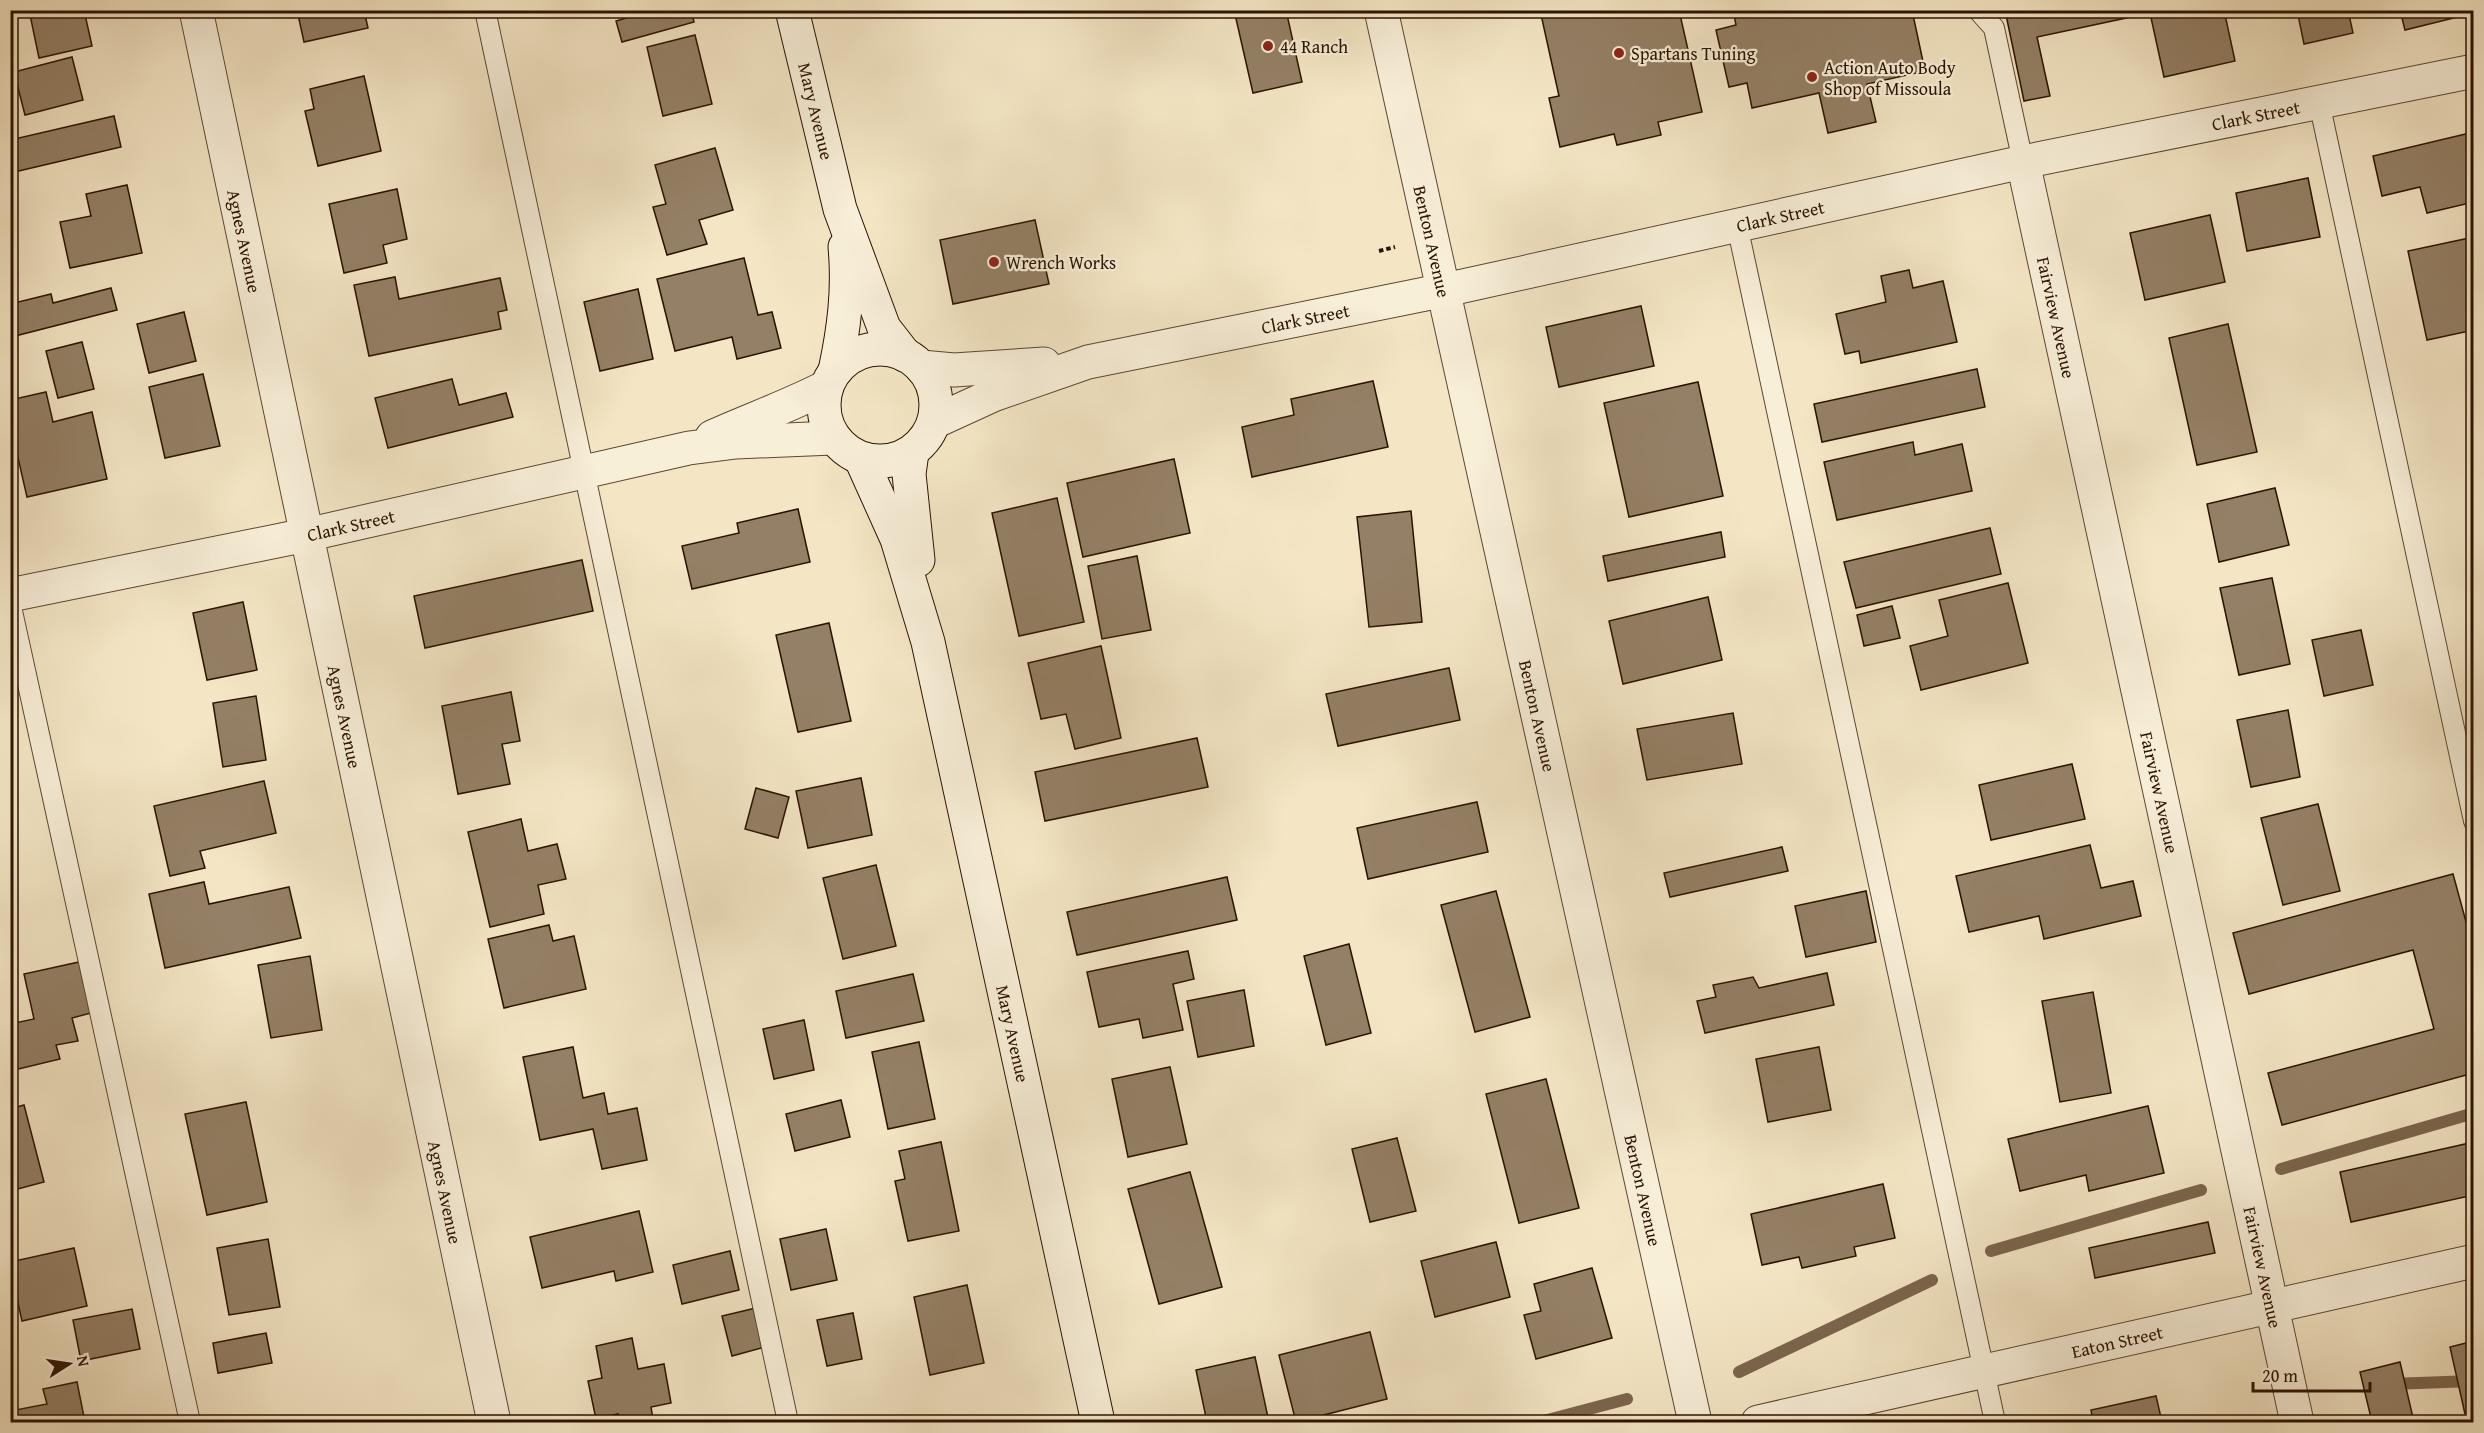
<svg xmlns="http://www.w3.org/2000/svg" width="2484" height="1433" font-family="'Gentium Book Plus',serif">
<rect width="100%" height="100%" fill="#f4e6c5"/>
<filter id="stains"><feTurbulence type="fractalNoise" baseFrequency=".00333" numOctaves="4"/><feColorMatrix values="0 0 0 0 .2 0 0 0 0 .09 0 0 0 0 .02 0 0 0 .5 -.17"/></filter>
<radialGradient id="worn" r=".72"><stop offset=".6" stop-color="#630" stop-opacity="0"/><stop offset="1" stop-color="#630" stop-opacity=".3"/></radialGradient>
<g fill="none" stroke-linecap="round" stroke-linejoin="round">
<!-- stream -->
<path stroke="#7b664e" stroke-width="12" d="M 2281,1169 L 2474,1113
M 1991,1251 L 2201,1190
M 1739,1372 L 1932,1280
M 2391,1384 L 2473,1381
M 1540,1422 L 1627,1399"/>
</g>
<!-- building -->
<path fill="#948066" stroke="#2b1200" stroke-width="1.5" d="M 29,10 L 84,10 L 92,46 L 39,58 Z
M 297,10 L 364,10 L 368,28 L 304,42 Z
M 631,10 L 691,10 L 694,22 L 622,42 L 616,21 L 633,16 Z
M 1234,10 L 1286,10 L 1302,82 L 1253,93 Z
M 1540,10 L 1679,10 L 1702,112 L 1658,122 L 1661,135 L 1617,145 L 1614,134 L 1560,147 L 1549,98 L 1559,96 Z
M 1733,10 L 1912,10 L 1925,71 L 1867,84 L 1876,122 L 1828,133 L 1819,93 L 1752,108 L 1747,83 L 1729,87 L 1716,30 L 1736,25 Z
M 2005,10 L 2224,10 L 2235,61 L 2164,77 L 2150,13 L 2037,37 L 2050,96 L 2024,101 Z
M 2297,10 L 2348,10 L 2353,33 L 2304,44 Z
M 2400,10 L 2474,10 L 2474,13 L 2405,30 Z
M 695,35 L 712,104 L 663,116 L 647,47 Z
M 72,57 L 83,100 L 25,115 L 14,72 Z
M 364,76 L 381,151 L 318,166 L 305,111 L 314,109 L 310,89 Z
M 114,116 L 121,147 L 10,173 L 10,140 Z
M 2474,132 L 2474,202 L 2427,213 L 2420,187 L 2382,196 L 2373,156 Z
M 715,148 L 733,210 L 699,220 L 707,244 L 667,255 L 653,207 L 666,204 L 655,165 Z
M 2308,178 L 2320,237 L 2247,251 L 2236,193 Z
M 127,185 L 142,253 L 70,268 L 60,222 L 91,216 L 86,194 Z
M 397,189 L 407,239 L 383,245 L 387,263 L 344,273 L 329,204 Z
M 2210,215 L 2225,282 L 2145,300 L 2130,233 Z
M 1035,220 L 1049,284 L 953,304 L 940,240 Z
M 2474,237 L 2474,330 L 2427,340 L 2408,251 Z
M 744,258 L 758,315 L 772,312 L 781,348 L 737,359 L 732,337 L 675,351 L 657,279 Z
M 1909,270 L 1913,288 L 1943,281 L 1957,342 L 1861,363 L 1859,351 L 1845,354 L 1836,314 L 1886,302 L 1881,276 Z
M 395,277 L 399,299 L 500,278 L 507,310 L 498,312 L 501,329 L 369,356 L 354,285 Z
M 111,288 L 117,310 L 15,336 L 10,318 L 10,304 L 51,294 L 53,303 Z
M 638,289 L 653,359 L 600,371 L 584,302 Z
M 1641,306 L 1654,366 L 1559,387 L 1546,327 Z
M 184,312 L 196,361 L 149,373 L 137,324 Z
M 2228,324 L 2257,452 L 2197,465 L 2169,338 Z
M 82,342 L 94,389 L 58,398 L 46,351 Z
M 1977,369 L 1985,407 L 1822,442 L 1814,404 Z
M 203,374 L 220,446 L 165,458 L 149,387 Z
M 452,379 L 459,405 L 506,393 L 513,417 L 388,448 L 375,398 Z
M 1373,381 L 1388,447 L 1252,477 L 1242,427 L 1294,415 L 1291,399 Z
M 1698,382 L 1723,496 L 1629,517 L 1604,403 Z
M 46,392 L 53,422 L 92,412 L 107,479 L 27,497 L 10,423 L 10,400 Z
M 1913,442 L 1915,455 L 1962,444 L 1972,491 L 1837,520 L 1824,462 Z
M 1174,459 L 1190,533 L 1083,557 L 1067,483 Z
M 2275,488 L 2289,545 L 2219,562 L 2207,504 Z
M 1057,498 L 1084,622 L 1019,636 L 992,513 Z
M 798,509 L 810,562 L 692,589 L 682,546 L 739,533 L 737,523 Z
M 1411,511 L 1422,622 L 1369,627 L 1357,517 Z
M 1990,528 L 2001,574 L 1856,608 L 1844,562 Z
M 1721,532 L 1725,557 L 1608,581 L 1603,556 Z
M 1137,556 L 1151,630 L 1102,639 L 1088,566 Z
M 582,560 L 593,611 L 425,648 L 414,596 Z
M 2272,578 L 2290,664 L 2239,675 L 2220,588 Z
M 2008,583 L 2028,663 L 1921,690 L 1910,646 L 1948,636 L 1939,600 Z
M 1708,597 L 1722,660 L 1623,684 L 1609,621 Z
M 243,602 L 257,670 L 207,680 L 193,613 Z
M 1892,606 L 1900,638 L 1864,646 L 1857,615 Z
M 829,623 L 851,721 L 798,732 L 776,635 Z
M 2361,630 L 2373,685 L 2324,696 L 2312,640 Z
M 1101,646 L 1121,738 L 1075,749 L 1066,714 L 1041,719 L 1028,663 Z
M 1449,668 L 1460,720 L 1338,746 L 1326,694 Z
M 511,692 L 520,741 L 502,744 L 510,784 L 458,794 L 442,706 Z
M 256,696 L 266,760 L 223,767 L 213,703 Z
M 2288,710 L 2300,777 L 2251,787 L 2237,720 Z
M 1733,713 L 1742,764 L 1647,780 L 1637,729 Z
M 1197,738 L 1208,787 L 1045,821 L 1035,772 Z
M 2072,764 L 2085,819 L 1991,840 L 1979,785 Z
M 861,778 L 872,835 L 808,848 L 796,791 Z
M 264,781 L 276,833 L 200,851 L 205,868 L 170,876 L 154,806 Z
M 756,788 L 789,797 L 778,838 L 745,829 Z
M 1477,802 L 1488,852 L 1368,879 L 1357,828 Z
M 2318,804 L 2340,891 L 2283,905 L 2261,818 Z
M 521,819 L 528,851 L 557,844 L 566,879 L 538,885 L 544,914 L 490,927 L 468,832 Z
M 2090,845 L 2101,888 L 2133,881 L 2141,916 L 2044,939 L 2039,916 L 1969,932 L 1956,876 Z
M 1782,847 L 1788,871 L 1670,897 L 1664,873 Z
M 876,865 L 896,946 L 843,959 L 823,878 Z
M 2453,874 L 2474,951 L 2474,1073 L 2282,1125 L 2268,1073 L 2434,1029 L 2413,950 L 2249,994 L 2233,933 Z
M 1227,877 L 1237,920 L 1077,955 L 1067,912 Z
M 204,882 L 209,904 L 289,887 L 301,938 L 165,968 L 149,894 Z
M 1496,891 L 1530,1017 L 1475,1032 L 1441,905 Z
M 1866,891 L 1876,942 L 1806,957 L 1795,906 Z
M 549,925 L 553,941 L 574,936 L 586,989 L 504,1008 L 488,939 Z
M 1349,944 L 1371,1033 L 1326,1045 L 1304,956 Z
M 1188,951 L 1194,979 L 1173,984 L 1183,1030 L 1143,1038 L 1139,1019 L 1099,1027 L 1087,972 Z
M 310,956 L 322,1030 L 271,1038 L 258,965 Z
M 79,962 L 91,1013 L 72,1018 L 78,1041 L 56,1045 L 60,1059 L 10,1071 L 10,1024 L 34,1019 L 24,974 Z
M 1827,973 L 1834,1005 L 1705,1033 L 1697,1001 L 1716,997 L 1713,985 L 1753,977 L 1759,988 Z
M 913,974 L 924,1021 L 846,1038 L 836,991 Z
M 1244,990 L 1254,1046 L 1198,1057 L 1187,1001 Z
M 2093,992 L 2111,1093 L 2060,1102 L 2042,1001 Z
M 804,1020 L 814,1070 L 774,1079 L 763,1029 Z
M 919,1042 L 935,1119 L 888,1129 L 872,1052 Z
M 573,1047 L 583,1098 L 604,1093 L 608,1114 L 637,1108 L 647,1160 L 602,1169 L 593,1129 L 540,1140 L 523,1057 Z
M 1819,1047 L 1831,1110 L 1768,1122 L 1756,1059 Z
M 1170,1067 L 1187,1144 L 1128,1157 L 1112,1079 Z
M 1546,1079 L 1579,1208 L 1519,1223 L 1486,1094 Z
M 841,1100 L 850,1137 L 795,1151 L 786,1114 Z
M 246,1102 L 267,1202 L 207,1215 L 185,1114 Z
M 24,1105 L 44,1182 L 10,1191 L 10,1109 Z
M 2148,1106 L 2164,1173 L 2089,1191 L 2086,1175 L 2020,1191 L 2008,1139 Z
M 1397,1138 L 1416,1211 L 1370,1222 L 1352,1149 Z
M 941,1142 L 959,1231 L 908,1241 L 895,1181 L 905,1179 L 899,1151 Z
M 2474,1142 L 2474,1195 L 2351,1222 L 2340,1172 Z
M 1190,1172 L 1222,1287 L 1159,1304 L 1128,1189 Z
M 1883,1184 L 1895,1238 L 1854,1247 L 1856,1256 L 1802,1268 L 1799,1257 L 1762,1265 L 1751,1214 Z
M 639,1211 L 653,1272 L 616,1281 L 614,1271 L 542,1288 L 530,1237 Z
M 2208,1222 L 2215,1253 L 2095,1278 L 2089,1248 Z
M 826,1229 L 837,1280 L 791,1290 L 780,1239 Z
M 268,1239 L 280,1307 L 229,1315 L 217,1248 Z
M 1496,1242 L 1510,1297 L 1435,1317 L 1421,1261 Z
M 74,1248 L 87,1306 L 22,1321 L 17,1298 L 10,1300 L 10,1262 Z
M 730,1251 L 739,1290 L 682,1304 L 673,1265 Z
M 1592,1268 L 1612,1338 L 1536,1359 L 1524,1315 L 1541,1311 L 1534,1284 Z
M 967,1285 L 984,1363 L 930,1375 L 914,1297 Z
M 756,1308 L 765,1347 L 732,1356 L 722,1316 Z
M 132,1309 L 140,1349 L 81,1361 L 73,1320 Z
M 853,1313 L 862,1359 L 827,1366 L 817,1320 Z
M 1370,1332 L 1387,1399 L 1296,1422 L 1279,1355 Z
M 266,1333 L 272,1363 L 218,1373 L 213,1343 Z
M 632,1338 L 638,1369 L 664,1364 L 671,1403 L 651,1407 L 653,1419 L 620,1422 L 618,1414 L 596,1419 L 588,1381 L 602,1378 L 596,1346 Z
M 2474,1341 L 2474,1412 L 2465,1414 L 2450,1347 Z
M 1255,1357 L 1269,1422 L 1207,1422 L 1196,1370 Z
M 2400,1362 L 2414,1422 L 2372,1422 L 2360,1372 Z
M 77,1382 L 85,1422 L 10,1422 L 10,1411 L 47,1404 L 43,1389 Z
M 2156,1396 L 2162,1422 L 2086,1422 L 2093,1421 L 2091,1410 Z
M 1005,1416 L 1006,1422 L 977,1422 Z"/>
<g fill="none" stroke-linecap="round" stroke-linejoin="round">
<defs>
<path id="lane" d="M 485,10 L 788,1422
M 1978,10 L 1994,28 L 2023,162
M 2319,102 L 2474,821
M 1737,225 L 1995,1422
M 10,602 L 190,1422"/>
<g id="street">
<path id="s1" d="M 196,10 L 494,1422"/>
<path id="s2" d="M 1381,10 L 1695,1422"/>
<path id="s3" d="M 2023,162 L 2297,1422"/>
<path d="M 921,367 L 954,370 L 1044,364"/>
<path id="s4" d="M 934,422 L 993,395 L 1088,362 L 1445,290 L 2023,162 L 2474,71"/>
<path d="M 712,437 C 750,420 789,406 826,387"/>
<path id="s5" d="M 10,595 L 306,535 L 689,448 L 736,442 L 833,438"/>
<path id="s6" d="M 1758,1422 L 2474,1261"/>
</g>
<g id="secondary">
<path id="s7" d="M 792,10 L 840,209 L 884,328 L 905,355"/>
<circle cx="880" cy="405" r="56"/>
<path d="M 835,371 C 844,329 849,290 845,247"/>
<path d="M 912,452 L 909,474 L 918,560"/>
<path id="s8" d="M 861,459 L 897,539 L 928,642 L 1098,1422"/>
</g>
</defs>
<!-- lane casing -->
<use href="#lane" stroke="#5d4731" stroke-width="22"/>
<!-- street casing -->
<use href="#street" stroke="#5d4731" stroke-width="35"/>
<!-- secondary casing -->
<use href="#secondary" stroke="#2b1200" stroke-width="35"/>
<!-- path -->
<path stroke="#2b1200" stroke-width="4" stroke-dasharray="4.5 3" stroke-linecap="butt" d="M 1379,251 L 1395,247"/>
<!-- lane -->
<use href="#lane" stroke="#f8efd9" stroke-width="20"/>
<!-- street -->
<use href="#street" stroke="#f8efd9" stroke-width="33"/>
<!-- secondary -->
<use href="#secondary" stroke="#f8efd9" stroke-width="33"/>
</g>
<!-- markers -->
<g fill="#8f2418" stroke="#f8efd9" stroke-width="2">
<circle cx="1268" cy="46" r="6"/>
<circle cx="1619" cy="53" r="6"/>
<circle cx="1812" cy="77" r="6"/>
<circle cx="994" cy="262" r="6"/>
</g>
<g text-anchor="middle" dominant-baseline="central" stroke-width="4.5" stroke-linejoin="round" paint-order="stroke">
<!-- poi labels -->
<g font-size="18" fill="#2b1200" stroke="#f8efd9" text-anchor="start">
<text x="1280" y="46">44 Ranch</text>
<text x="1631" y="53">Spartans Tuning</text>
<text x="1824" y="67">Action Auto Body<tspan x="1824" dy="21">Shop of Missoula</tspan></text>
<text x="1006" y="262">Wrench Works</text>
</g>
<!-- street labels -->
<g font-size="18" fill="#2b1200" stroke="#f8efd9">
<text stroke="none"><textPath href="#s7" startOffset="104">Mary Avenue</textPath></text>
<text stroke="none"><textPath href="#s4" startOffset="1359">Clark Street</textPath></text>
<text stroke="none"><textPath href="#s4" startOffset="873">Clark Street</textPath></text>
<text stroke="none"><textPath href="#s1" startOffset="236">Agnes Avenue</textPath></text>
<text stroke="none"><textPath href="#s2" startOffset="237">Benton Avenue</textPath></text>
<text stroke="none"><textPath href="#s3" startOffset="159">Fairview Avenue</textPath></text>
<text stroke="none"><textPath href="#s4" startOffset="387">Clark Street</textPath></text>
<text stroke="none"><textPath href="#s5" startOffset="348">Clark Street</textPath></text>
<text stroke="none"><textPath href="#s2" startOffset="723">Benton Avenue</textPath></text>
<text stroke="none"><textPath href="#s1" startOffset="722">Agnes Avenue</textPath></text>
<text stroke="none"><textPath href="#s3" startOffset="645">Fairview Avenue</textPath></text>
<text stroke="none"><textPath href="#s8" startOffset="596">Mary Avenue</textPath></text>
<text stroke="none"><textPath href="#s2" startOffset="1209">Benton Avenue</textPath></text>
<text stroke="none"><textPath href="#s1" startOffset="1208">Agnes Avenue</textPath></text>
<text stroke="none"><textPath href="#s3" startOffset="1131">Fairview Avenue</textPath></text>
<text stroke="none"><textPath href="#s6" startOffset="368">Eaton Street</textPath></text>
</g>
</g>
<!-- margin -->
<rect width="2484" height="1433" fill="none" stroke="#f4e6c5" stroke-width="36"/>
<rect x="12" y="12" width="2460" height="1409" fill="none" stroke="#2b1200" stroke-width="3"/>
<rect x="18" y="18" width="2448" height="1397" fill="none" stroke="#2b1200" stroke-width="1.5"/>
<!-- north arrow -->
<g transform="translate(69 1364) rotate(78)" stroke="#f8efd9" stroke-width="4.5" paint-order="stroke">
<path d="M0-4.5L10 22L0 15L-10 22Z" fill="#2b1200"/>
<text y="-9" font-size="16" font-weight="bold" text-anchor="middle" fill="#2b1200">N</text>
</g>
<!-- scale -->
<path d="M2253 1382v9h117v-9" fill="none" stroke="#2b1200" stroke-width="3"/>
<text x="2262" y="1382" font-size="18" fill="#2b1200" stroke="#f8efd9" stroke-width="4.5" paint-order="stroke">20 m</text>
<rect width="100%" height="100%" filter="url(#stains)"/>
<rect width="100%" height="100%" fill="url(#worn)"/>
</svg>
